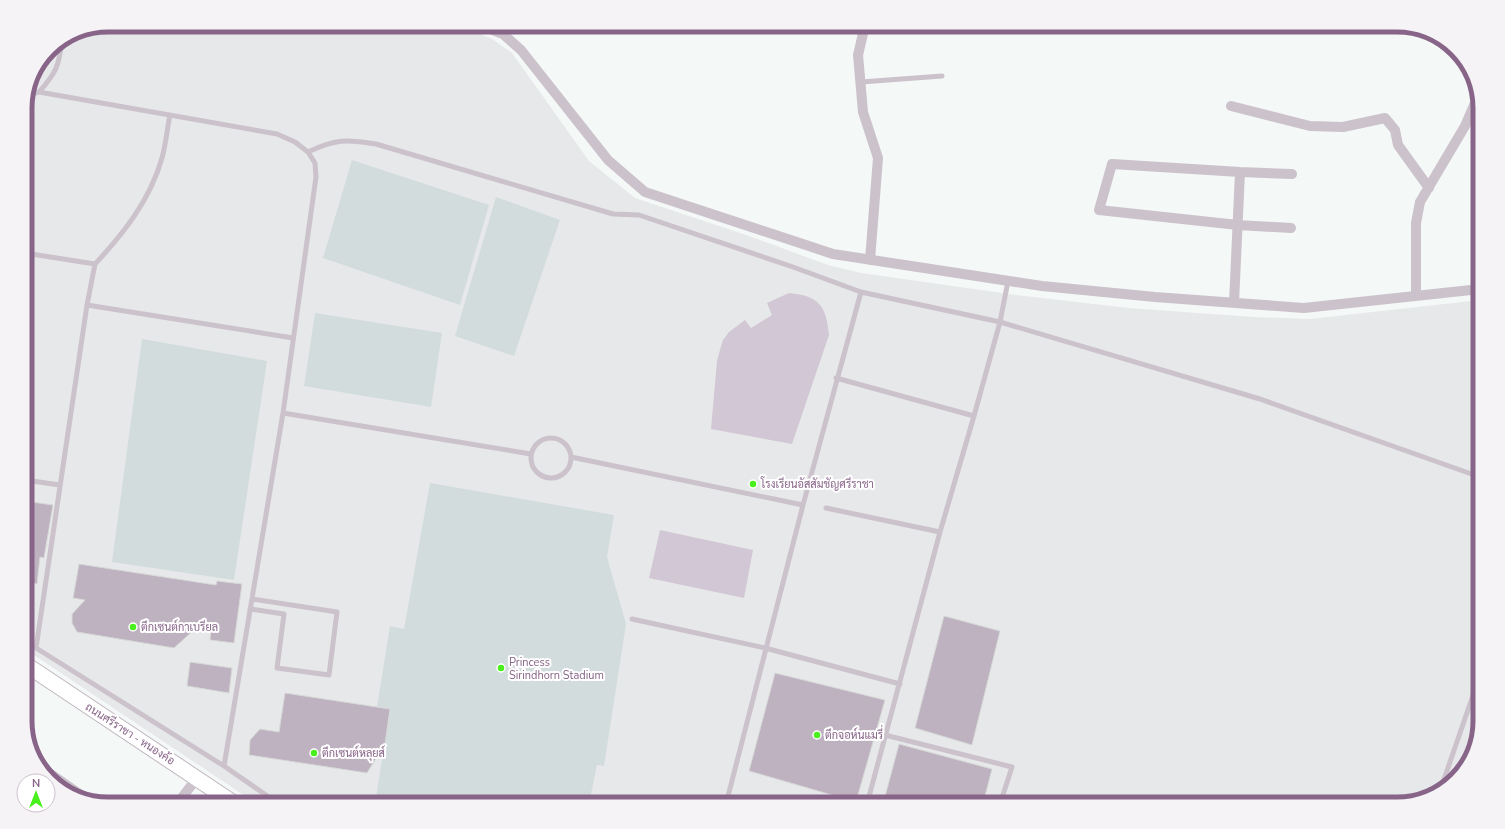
<svg xmlns="http://www.w3.org/2000/svg" width="1505" height="829" font-family="'Nunito Sans',Sarabun,sans-serif">
<rect width="100%" height="100%" fill="#f4f8f6"/>
<!-- built -->
<path fill="#e7e8e9" d="M 109,25 L 455,25 L 464,27 L 492,39 L 512,53 L 589,161 L 635,198 L 746,235 L 828,265 L 861,273 L 1016,295 L 1128,308 L 1254,317 L 1310,319 L 1480,300 L 1480,721 L 1469,762 L 1438,793 L 1397,804 L 257,804 L 25,649 L 25,103 L 31,76 L 50,49 L 77,31 Z"/>
<!-- green -->
<path fill="#d3dcdd" d="M 352,160 L 489,205 L 460,305 L 323,258 Z
M 496,197 L 560,220 L 514,356 L 455,336 Z
M 315,313 L 442,333 L 431,407 L 304,386 Z
M 142,339 L 267,361 L 234,580 L 112,562 Z
M 430,483 L 614,515 L 607,557 L 626,624 L 604,766 L 597,765 L 589,804 L 375,804 L 390,709 L 377,707 L 390,626 L 404,629 Z"/>
<!-- water -->
<path fill="#d2c7d4" d="M 789,293 C 820,296 826,306 829,335 L 792,444 L 711,429 L 717,361 L 720,350 L 723,340 L 729,332 L 745,320 L 751,328 L 772,315 L 767,303 Z
M 660,530 L 753,550 L 744,598 L 649,578 Z"/>
<!-- building -->
<path fill="#beb1c0" stroke="#d7d9d8" d="M 25,501 L 53,505 L 44,558 L 40,557 L 37,584 L 25,582 Z
M 79,564 L 216,585 L 217,581 L 242,584 L 234,643 L 210,640 L 211,629 L 195,629 L 174,648 L 77,632 L 72,623 L 72,614 L 85,600 L 73,598 Z
M 944,616 L 1000,631 L 972,745 L 915,728 Z
M 190,662 L 232,668 L 229,693 L 187,686 Z
M 775,673 L 885,700 L 856,802 L 749,771 Z
M 285,693 L 390,709 L 385,744 L 367,773 L 249,755 L 250,740 L 260,729 L 279,732 Z
M 899,744 L 992,769 L 983,804 L 883,804 Z"/>
<g fill="none" stroke-linecap="round" stroke-linejoin="round">
<defs>
<path id="secondary" d="M 25,664 L 235,804"/>
</defs>
<!-- secondary casing -->
<use href="#secondary" stroke="#c1b7c1" stroke-width="17"/>
<!-- lane -->
<path stroke="#cbc2cb" stroke-width="5" d="M 861,82 L 942,76
M 39,92 C 56,73 59,66 62,41
M 27,96 L 39,92 L 277,134 L 295,142 L 308,152 L 315,163 L 316,177 L 283,413 L 224,766
M 308,152 C 335,139 346,139 376,144 L 613,214 L 639,215 L 793,267 L 861,292 L 1000,322 L 1260,399 L 1480,477
M 25,253 L 95,264 L 87,305 L 36,648
M 95,264 C 124,233 150,200 162,158 C 166,144 167,129 170,115
M 87,305 L 293,338
M 836,378 L 974,416
M 283,413 L 531,454
M531 458a20 20 0 1 1 40 0a20 20 0 1 1-40 0Z
M 571,457 L 803,505
M 25,480 L 60,485
M 826,508 L 940,532
M 250,609 L 284,614 L 277,668 L 329,675 L 337,612 L 252,599
M 632,619 L 765,648 L 900,684
M 25,641 L 224,766 L 279,804
M 885,735 L 1012,767 L 1000,804
M 1440,791 L 1480,675
M 726,804 L 803,505 L 861,292
M 867,804 L 940,532 L 974,416 L 1000,322 L 1008,281"/>
<!-- street -->
<path stroke="#cbc2cb" stroke-width="10" d="M 481,25 L 503,34 L 521,50 L 608,160 L 645,192 L 833,254 L 1042,286 L 1155,297 L 1304,308 L 1480,289
M 865,25 L 858,55 L 863,112 L 878,158 L 870,260
M 1231,106 L 1310,126 L 1343,127 L 1385,118 L 1395,130 L 1398,145 L 1429,188
M 1291,228 L 1238,225 L 1099,210 L 1112,164 L 1240,172 L 1292,174
M 1416,296 L 1416,223 L 1420,202 L 1465,126 L 1478,96
M 1234,303 L 1240,172
M 39,766 L 84,797
M 177,804 L 197,778"/>
<!-- secondary -->
<use href="#secondary" stroke="#fff" stroke-width="15"/>
</g>
<!-- markers -->
<g fill="#4af01b" stroke="#fff" stroke-width="1.5">
<circle cx="753" cy="484" r="4"/>
<circle cx="133" cy="627" r="4"/>
<circle cx="501" cy="668" r="4"/>
<circle cx="817" cy="735" r="4"/>
<circle cx="314" cy="753" r="4"/>
</g>
<g text-anchor="middle" dominant-baseline="central" stroke-width="4" stroke-linejoin="round" paint-order="stroke">
<!-- poi labels -->
<g font-size="11" fill="#876488" stroke="#fff" text-anchor="start">
<text x="761" y="484">โรงเรียนอัสสัมชัญศรีราชา</text>
<text x="141" y="627">ตึกเซนต์กาเบรียล</text>
<text x="509" y="662">Princess<tspan x="509" dy="13">Sirindhorn Stadium</tspan></text>
<text x="825" y="735">ตึกจอห์นแมรี่</text>
<text x="322" y="753">ตึกเซนต์หลุยส์</text>
</g>
<!-- street labels -->
<g font-size="11" fill="#876488" stroke="#fff">
<text transform="translate(130 734) rotate(33)">ถนนศรีราชา - หนองค้อ</text>
</g>
</g>
<!-- crop -->
<path d="M0 0H1505V829H0ZM108 32H1397A76 76 0 0 1 1473 108V721A76 76 0 0 1 1397 797H108A76 76 0 0 1 32 721V108A76 76 0 0 1 108 32Z" fill="#f5f3f5" fill-rule="evenodd"/>
<path fill="none" stroke="#876488" stroke-width="5" d="M108 32H1397A76 76 0 0 1 1473 108V721A76 76 0 0 1 1397 797H108A76 76 0 0 1 32 721V108A76 76 0 0 1 108 32Z"/>
<!-- north arrow -->
<g transform="translate(36 793)"><circle r="19" fill="#ffffff" stroke="#cfc1cf"/>
<path d="M0-3L7 15L0 10L-7 15Z" fill="#4af01b"/>
<text y="-6" font-size="11" font-weight="bold" text-anchor="middle" fill="#876488">N</text>
</g>
</svg>
